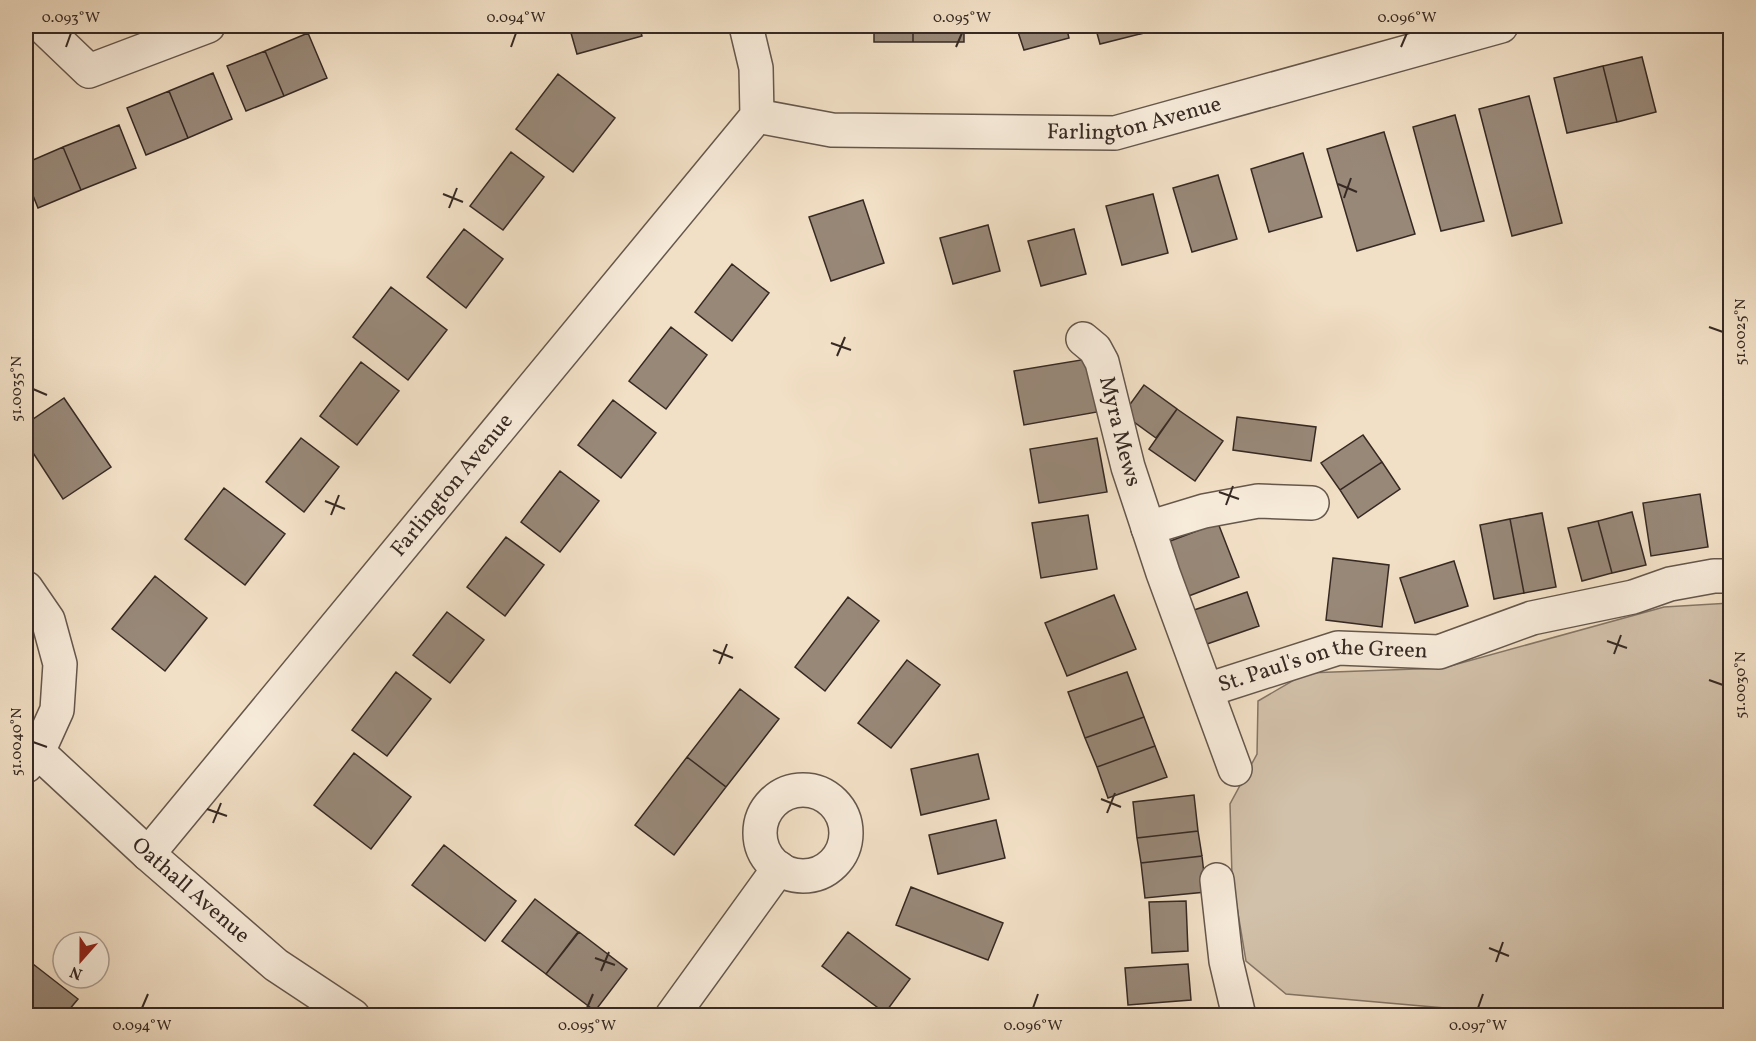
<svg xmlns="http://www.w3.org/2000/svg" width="1756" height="1041" font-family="Vollkorn,serif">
<rect width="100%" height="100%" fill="#f2e0c6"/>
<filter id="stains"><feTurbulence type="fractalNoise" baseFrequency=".00333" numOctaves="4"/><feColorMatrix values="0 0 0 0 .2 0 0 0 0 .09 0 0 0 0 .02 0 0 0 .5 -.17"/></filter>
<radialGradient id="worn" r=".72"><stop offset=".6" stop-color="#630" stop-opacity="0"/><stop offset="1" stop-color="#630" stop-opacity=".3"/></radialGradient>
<!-- green -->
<path fill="#d2c1aa" stroke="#847566" stroke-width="1.5" d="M 1730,603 L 1730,1015 L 1459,1016 L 1456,1009 L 1286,994 L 1246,961 L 1232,877 L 1230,804 L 1257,754 L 1258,701 L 1306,673 L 1443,668 L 1664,607 Z"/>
<!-- building -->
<path fill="#988878" stroke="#362923" stroke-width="1.5" d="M 569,26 L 639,26 L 642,36 L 577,54 Z
M 874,26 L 913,26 L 913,42 L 874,42 Z
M 913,26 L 964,26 L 964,42 L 913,42 Z
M 1016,26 L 1066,26 L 1069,38 L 1024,50 Z
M 1095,26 L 1138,26 L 1140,34 L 1100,44 Z
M 1138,26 L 1172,26 L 1140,34 Z
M 308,33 L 327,78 L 284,96 L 265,51 Z
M 265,51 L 284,96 L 246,111 L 227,66 Z
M 1642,57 L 1656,112 L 1617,122 L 1603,66 Z
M 1603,66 L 1617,122 L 1567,133 L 1554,78 Z
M 213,73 L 232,119 L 188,138 L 169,91 Z
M 558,74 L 615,118 L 573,172 L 516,129 Z
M 169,91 L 188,138 L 146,155 L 127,108 Z
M 1529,96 L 1562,223 L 1512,236 L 1479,109 Z
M 1455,115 L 1484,221 L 1441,231 L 1413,127 Z
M 119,125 L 136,168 L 81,190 L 63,147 Z
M 1384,132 L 1415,234 L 1357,251 L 1327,149 Z
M 63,147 L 81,190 L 38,208 L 26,178 L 26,163 Z
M 511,152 L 544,177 L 503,230 L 470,206 Z
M 1303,153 L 1322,217 L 1269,232 L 1251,169 Z
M 1218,175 L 1237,239 L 1192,252 L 1173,188 Z
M 1153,194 L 1168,253 L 1122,265 L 1106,206 Z
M 863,200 L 884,263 L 831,281 L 809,217 Z
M 988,225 L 1000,271 L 953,284 L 940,238 Z
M 464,229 L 503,259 L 466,308 L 427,277 Z
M 1074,229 L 1086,274 L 1041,286 L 1028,241 Z
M 732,264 L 769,293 L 732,341 L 695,312 Z
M 391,287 L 447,330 L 408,380 L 353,337 Z
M 671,327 L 707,355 L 666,409 L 629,381 Z
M 1087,359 L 1097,412 L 1024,425 L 1014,371 Z
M 361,362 L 399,391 L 357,445 L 320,416 Z
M 1144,385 L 1177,409 L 1156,438 L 1123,414 Z
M 64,398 L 111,467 L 63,499 L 26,442 L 26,424 Z
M 613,400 L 656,433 L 621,478 L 578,445 Z
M 1177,409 L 1223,441 L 1195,481 L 1149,449 Z
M 1237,417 L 1316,427 L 1311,461 L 1233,450 Z
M 1363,435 L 1382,462 L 1340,490 L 1321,463 Z
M 301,438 L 339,467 L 304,512 L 266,482 Z
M 1097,438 L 1107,492 L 1039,503 L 1030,449 Z
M 1382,462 L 1400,489 L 1358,518 L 1340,490 Z
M 560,471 L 599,501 L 560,552 L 521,522 Z
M 224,488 L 285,534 L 245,585 L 185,539 Z
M 1700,494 L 1708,547 L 1651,556 L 1643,503 Z
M 1632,512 L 1646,565 L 1612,573 L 1598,521 Z
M 1542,513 L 1556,587 L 1524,593 L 1510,519 Z
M 1088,515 L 1097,569 L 1041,578 L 1032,523 Z
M 1510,519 L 1524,593 L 1494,599 L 1480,525 Z
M 1598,521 L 1612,573 L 1582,581 L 1568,528 Z
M 1218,523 L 1239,577 L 1186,597 L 1165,543 Z
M 506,537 L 544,565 L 505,616 L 467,587 Z
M 1333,558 L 1389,565 L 1382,627 L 1326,620 Z
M 1454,561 L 1468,606 L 1415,623 L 1400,578 Z
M 155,576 L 207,618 L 165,671 L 112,629 Z
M 1247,592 L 1259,626 L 1207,644 L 1194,610 Z
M 1114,595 L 1136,649 L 1067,676 L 1045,623 Z
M 848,597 L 879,621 L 825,691 L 795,667 Z
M 447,612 L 484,640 L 450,683 L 413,655 Z
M 907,660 L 940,685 L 891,748 L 858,723 Z
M 396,672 L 431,699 L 387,756 L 352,730 Z
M 1127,672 L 1144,717 L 1085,738 L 1068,692 Z
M 740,689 L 779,719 L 726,787 L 687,757 Z
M 1144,717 L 1155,746 L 1097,767 L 1085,738 Z
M 1155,746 L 1167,777 L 1108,798 L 1097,767 Z
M 354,753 L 411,797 L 371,849 L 314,805 Z
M 978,754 L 989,799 L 921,815 L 911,769 Z
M 687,757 L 726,787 L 674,855 L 635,825 Z
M 1194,795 L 1198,831 L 1137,838 L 1133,802 Z
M 996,820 L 1005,858 L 938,874 L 929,835 Z
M 1198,831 L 1202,856 L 1141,863 L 1137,838 Z
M 444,845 L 516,901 L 485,941 L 412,885 Z
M 1202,856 L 1206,892 L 1145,898 L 1141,863 Z
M 911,887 L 1003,923 L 988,960 L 896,925 Z
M 535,899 L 578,932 L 546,974 L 502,941 Z
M 1186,901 L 1188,951 L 1152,953 L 1149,902 Z
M 579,932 L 627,969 L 595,1011 L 546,974 Z
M 848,932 L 910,979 L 885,1013 L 822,966 Z
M 33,964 L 78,999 L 64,1016 L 26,1016 L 26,973 Z
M 1188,964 L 1191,1000 L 1128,1005 L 1125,968 Z"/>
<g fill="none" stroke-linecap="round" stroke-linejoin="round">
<defs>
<g id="minor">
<path d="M 42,26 L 89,71 L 208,26"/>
<path id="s1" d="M 757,116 L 832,130 L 1115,133 L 1501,26"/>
<path id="s2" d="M 1083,339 L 1095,349 L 1102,362 L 1128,467 L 1163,573 L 1235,769"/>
<path d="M 1148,528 L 1204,511 L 1258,501 L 1312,503"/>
<path d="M 26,588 L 48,620 L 60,664 L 57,710 L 38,752 L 26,766"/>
<path id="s3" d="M 1207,690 L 1338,648 L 1439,652 L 1532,618 L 1633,597 L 1670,584 L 1714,576 L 1730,576"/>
<path id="s4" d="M 38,752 L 148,854 L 276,965 L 353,1016"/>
<circle cx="803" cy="833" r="43"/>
<path id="s5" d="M 148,854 L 757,116 L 756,68 L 746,26"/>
<path d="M 1217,880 L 1226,961 L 1239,1016"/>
<path d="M 672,1016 L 779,868"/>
</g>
</defs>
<!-- minor casing -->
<use href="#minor" stroke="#65574c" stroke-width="36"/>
<!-- minor -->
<use href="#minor" stroke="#f7ebda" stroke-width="33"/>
</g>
<!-- ticks -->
<path fill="none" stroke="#362923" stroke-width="2" d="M 66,47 L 71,33M 511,47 L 516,33M 956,47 L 962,33M 1401,47 L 1407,33M 1338,184 L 1357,192M 443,194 L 463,202M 1344,198 L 1351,178M 449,208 L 457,188M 1709,327 L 1723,332M 831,343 L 851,350M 837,356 L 845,337M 33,389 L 47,395M 1219,492 L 1239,499M 325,501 L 345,509M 1226,505 L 1233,486M 331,515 L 339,495M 1607,641 L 1627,648M 713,650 L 733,658M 1614,654 L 1621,635M 719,664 L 727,644M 1709,680 L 1723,685M 33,742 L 47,747M 1101,799 L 1121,807M 207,809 L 227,816M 1107,813 L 1115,793M 213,823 L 221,803M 1489,948 L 1509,956M 595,958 L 615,965M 1496,962 L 1503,942M 601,971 L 609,952M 142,1008 L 148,994M 587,1008 L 593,994M 1033,1008 L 1038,994M 1478,1008 L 1483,994"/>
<g text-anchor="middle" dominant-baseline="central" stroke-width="4.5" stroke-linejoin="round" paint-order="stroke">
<!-- street labels -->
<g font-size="22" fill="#362923" stroke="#f7ebda">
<text stroke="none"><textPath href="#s1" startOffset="380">Farlington Avenue</textPath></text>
<text stroke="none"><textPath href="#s2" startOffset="102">Myra Mews</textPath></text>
<text stroke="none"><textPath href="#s5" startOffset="478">Farlington Avenue</textPath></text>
<text stroke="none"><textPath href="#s3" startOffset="120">St. Paul's on the Green</textPath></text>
<text stroke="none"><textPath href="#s4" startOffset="206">Oathall Avenue</textPath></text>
</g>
</g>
<!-- margin -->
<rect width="1756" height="1041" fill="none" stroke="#f2e0c6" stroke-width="66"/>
<!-- north arrow -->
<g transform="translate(81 960) rotate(201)"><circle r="28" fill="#f7ebda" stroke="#aa9d91" stroke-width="1.5"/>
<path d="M0-4.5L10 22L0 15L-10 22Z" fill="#8f2418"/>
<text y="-9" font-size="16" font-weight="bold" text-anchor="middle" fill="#362923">N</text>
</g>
<rect x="33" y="33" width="1690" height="975" fill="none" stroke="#362923" stroke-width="2"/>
<g font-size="15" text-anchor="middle" fill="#362923">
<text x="71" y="22">0.093°W</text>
<text x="516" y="22">0.094°W</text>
<text x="962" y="22">0.095°W</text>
<text x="1407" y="22">0.096°W</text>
<text transform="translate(1740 332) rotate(-90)" y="5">51.0025°N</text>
<text transform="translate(16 389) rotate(-90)" y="5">51.0035°N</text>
<text transform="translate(1740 685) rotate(-90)" y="5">51.0030°N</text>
<text transform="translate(16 742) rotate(-90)" y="5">51.0040°N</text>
<text x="142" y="1030">0.094°W</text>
<text x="587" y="1030">0.095°W</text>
<text x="1033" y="1030">0.096°W</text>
<text x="1478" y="1030">0.097°W</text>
</g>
<rect width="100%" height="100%" filter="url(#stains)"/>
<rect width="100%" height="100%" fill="url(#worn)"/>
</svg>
